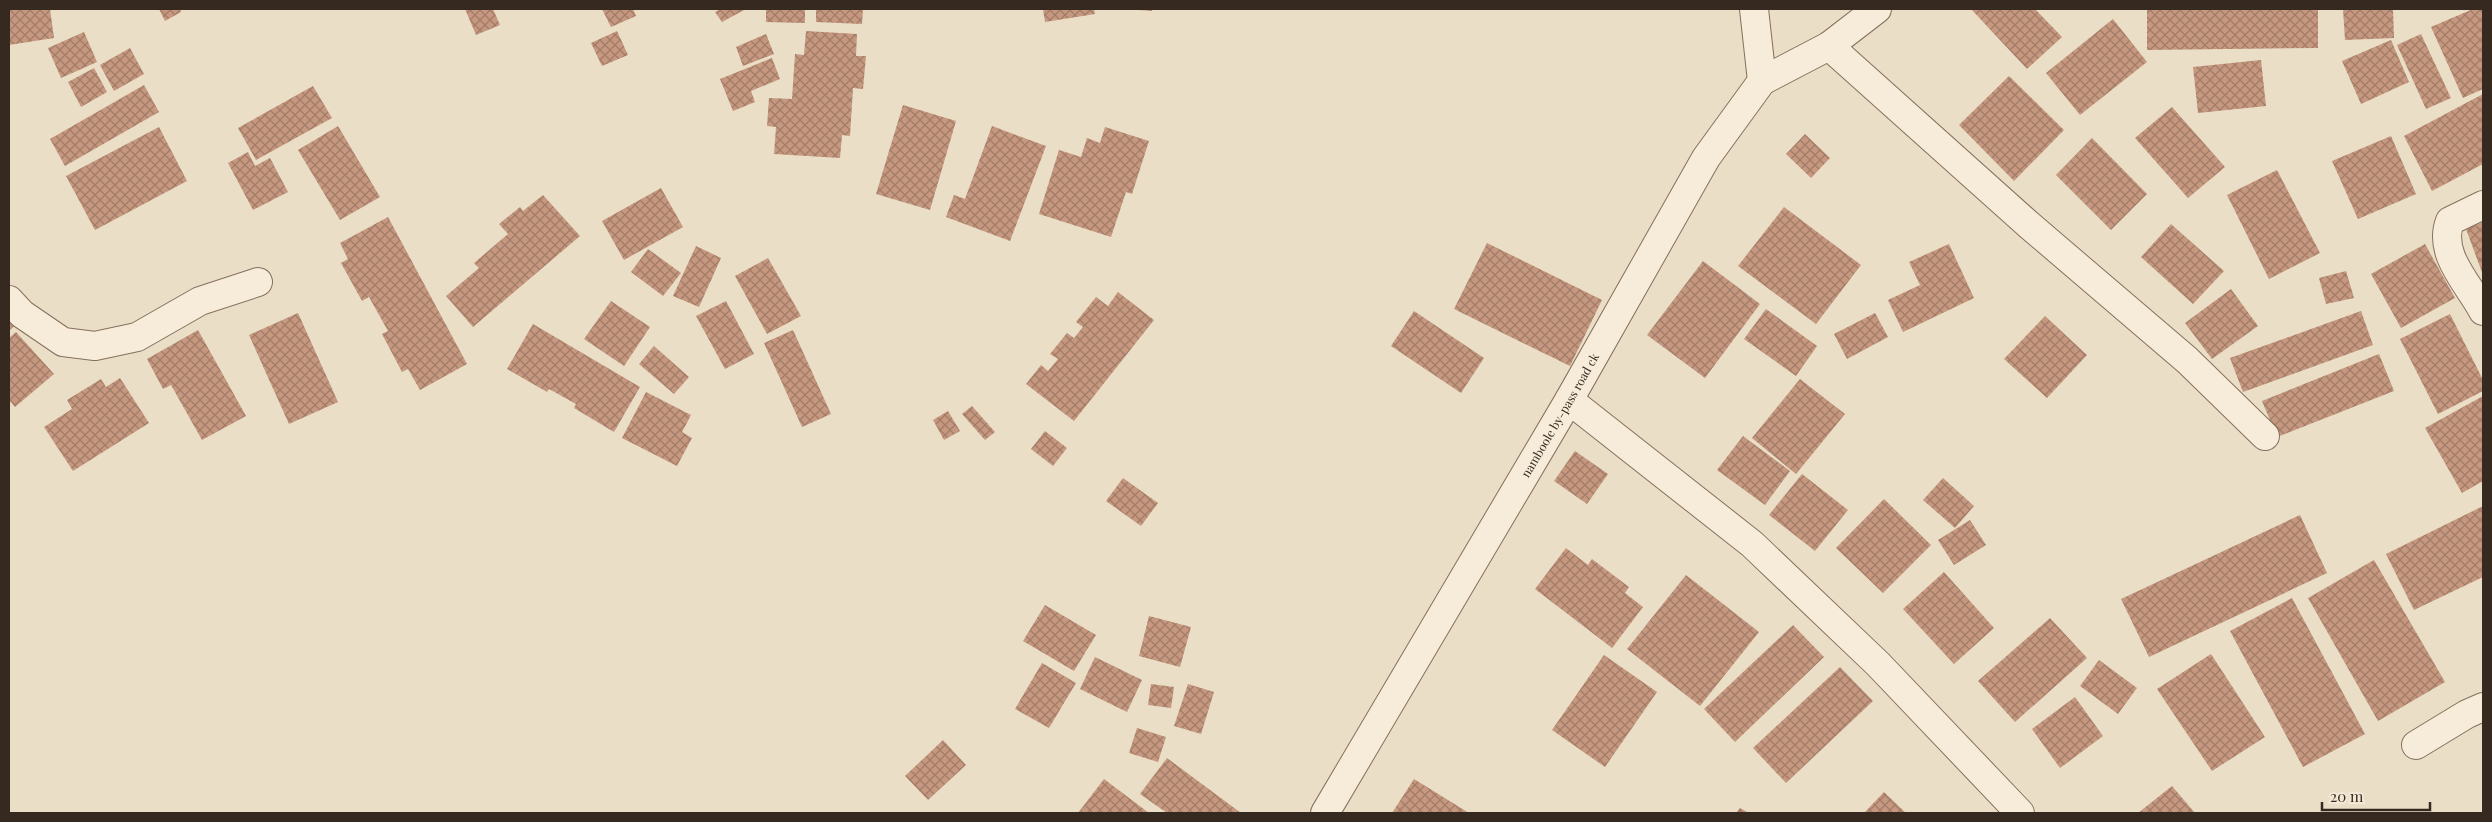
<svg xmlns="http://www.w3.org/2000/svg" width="2492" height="822" font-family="'Playfair Display',serif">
<defs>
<pattern id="building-cross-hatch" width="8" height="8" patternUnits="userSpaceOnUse" patternTransform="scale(1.25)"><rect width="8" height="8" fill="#c6987f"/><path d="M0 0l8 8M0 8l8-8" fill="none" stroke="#a27c68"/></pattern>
</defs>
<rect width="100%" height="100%" fill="#ebdec6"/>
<!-- building -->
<path fill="url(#building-cross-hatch)" d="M 9,9 L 50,9 L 54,38 L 9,45 Z
M 159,9 L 180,9 L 181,12 L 165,21 Z
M 465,9 L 493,9 L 500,25 L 476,35 Z
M 602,9 L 633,9 L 636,16 L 611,27 Z
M 721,9 L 746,9 L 722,22 L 715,12 Z
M 766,9 L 805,9 L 805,23 L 766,22 Z
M 816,9 L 863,9 L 862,24 L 816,22 Z
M 1043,9 L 1094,9 L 1095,14 L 1045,22 Z
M 1139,9 L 1152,9 L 1152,11 L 1139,10 Z
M 1971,9 L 2035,9 L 2062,37 L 2027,69 Z
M 2147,9 L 2318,9 L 2318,48 L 2147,50 Z
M 2343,9 L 2393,9 L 2394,38 L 2345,40 Z
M 2473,9 L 2483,9 L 2483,89 L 2463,98 L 2431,27 Z
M 2113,19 L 2147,62 L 2080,115 L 2046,73 Z
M 617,31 L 628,55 L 602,66 L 591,43 Z
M 806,31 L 857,34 L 856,56 L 866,56 L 863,89 L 853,88 L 850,136 L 842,135 L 840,158 L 774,154 L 776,127 L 767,126 L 769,98 L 792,99 L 795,54 L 804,55 Z
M 84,32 L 97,62 L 61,78 L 48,48 Z
M 766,34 L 774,54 L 743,66 L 736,47 Z
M 2421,34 L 2451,98 L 2426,109 L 2397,45 Z
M 2391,40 L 2409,82 L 2361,104 L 2342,61 Z
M 130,48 L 144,74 L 114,91 L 100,65 Z
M 772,58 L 780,79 L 751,91 L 755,102 L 733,111 L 720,79 Z
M 2261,60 L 2266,106 L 2198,113 L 2193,67 Z
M 94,68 L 107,92 L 81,107 L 68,82 Z
M 2009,76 L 2064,130 L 2014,181 L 1959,125 Z
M 144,85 L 159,112 L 65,166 L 50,139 Z
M 313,86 L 332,118 L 256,160 L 238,128 Z
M 2483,94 L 2483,164 L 2432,191 L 2404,136 Z
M 903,105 L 956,121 L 930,210 L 876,194 Z
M 2172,107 L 2225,167 L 2188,198 L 2135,138 Z
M 338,126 L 380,197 L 340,220 L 298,150 Z
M 992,126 L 1046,146 L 1010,241 L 946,217 L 954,195 L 965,199 Z
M 159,127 L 187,181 L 95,230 L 66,176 Z
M 1105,127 L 1149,141 L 1132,194 L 1126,192 L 1111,237 L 1039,214 L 1059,150 L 1081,157 L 1087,138 L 1100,143 Z
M 1805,134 L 1830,158 L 1811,178 L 1786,154 Z
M 2391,136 L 2416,194 L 2358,219 L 2332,161 Z
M 2092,138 L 2147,194 L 2111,230 L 2056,175 Z
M 248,152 L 255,166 L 270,158 L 288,192 L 253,210 L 228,163 Z
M 2277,170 L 2320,253 L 2269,279 L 2227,195 Z
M 661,188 L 683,227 L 624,260 L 602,221 Z
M 543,195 L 580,236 L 473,327 L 446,296 L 479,268 L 474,263 L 508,234 L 499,224 L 520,207 L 523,211 Z
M 1784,207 L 1861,265 L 1816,324 L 1738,266 Z
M 388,217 L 467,364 L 420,390 L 408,369 L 402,372 L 382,334 L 388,331 L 369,297 L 362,301 L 341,263 L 348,259 L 340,243 Z
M 2483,222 L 2483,275 L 2466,229 Z
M 2171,224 L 2224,271 L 2193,304 L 2141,257 Z
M 1487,243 L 1602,300 L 1570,366 L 1454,309 Z
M 1949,244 L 1974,298 L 1903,332 L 1888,300 L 1920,285 L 1909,262 Z
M 2425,244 L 2455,298 L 2401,328 L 2371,274 Z
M 696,246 L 721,258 L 699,307 L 673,296 Z
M 648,249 L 681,273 L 663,296 L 631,272 Z
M 768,258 L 801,316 L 767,334 L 735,276 Z
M 1703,261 L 1760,304 L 1705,378 L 1647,335 Z
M 2346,271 L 2354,298 L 2326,304 L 2319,278 Z
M 2231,289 L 2258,326 L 2212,359 L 2185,323 Z
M 1118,292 L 1154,320 L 1074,421 L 1026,384 L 1041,365 L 1048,371 L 1058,359 L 1050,354 L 1067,333 L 1074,338 L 1083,327 L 1076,322 L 1096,297 L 1108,306 Z
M 611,301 L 650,327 L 624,366 L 584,339 Z
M 726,301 L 754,354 L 725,369 L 696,316 Z
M 1766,309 L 1817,346 L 1796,376 L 1744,339 Z
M 1414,311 L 1484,358 L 1461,393 L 1391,346 Z
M 2361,311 L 2373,345 L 2243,392 L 2230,358 Z
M 298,313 L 338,402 L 289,424 L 249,335 Z
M 1875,313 L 1888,337 L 1847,359 L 1834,334 Z
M 2450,314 L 2483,380 L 2483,391 L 2438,414 L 2400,339 Z
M 2045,316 L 2087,355 L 2047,398 L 2004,359 Z
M 9,317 L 16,324 L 9,331 Z
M 533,324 L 640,387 L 614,432 L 574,408 L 576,404 L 549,389 L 547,392 L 507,369 Z
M 198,330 L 246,416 L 202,440 L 171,385 L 163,389 L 147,359 Z
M 793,330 L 831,414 L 802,427 L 764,343 Z
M 16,332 L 54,374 L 15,407 L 9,400 L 9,338 Z
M 654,346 L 689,377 L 674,394 L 639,364 Z
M 2379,354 L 2394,391 L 2277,437 L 2262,401 Z
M 120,378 L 149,423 L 73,471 L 44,427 L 72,409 L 67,400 L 101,379 L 106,387 Z
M 1800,379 L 1845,414 L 1796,474 L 1752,438 Z
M 646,392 L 691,415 L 682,432 L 692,438 L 677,466 L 622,438 Z
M 2483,396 L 2483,481 L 2462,493 L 2425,428 Z
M 972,406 L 995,432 L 985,440 L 962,414 Z
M 948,411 L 960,431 L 944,440 L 933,420 Z
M 1045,431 L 1067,448 L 1053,466 L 1031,449 Z
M 1743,436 L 1790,471 L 1765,505 L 1717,470 Z
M 1575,451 L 1608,474 L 1587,504 L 1554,481 Z
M 1802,474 L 1848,510 L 1815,551 L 1769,515 Z
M 1123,478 L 1158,503 L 1141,526 L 1106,501 Z
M 1943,478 L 1974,506 L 1955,528 L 1923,500 Z
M 1884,499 L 1931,545 L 1883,593 L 1836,548 Z
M 2483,506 L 2483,577 L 2414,610 L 2386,554 Z
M 2300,515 L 2327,573 L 2149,657 L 2121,599 Z
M 1970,520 L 1986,545 L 1954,565 L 1938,540 Z
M 1566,548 L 1588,565 L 1592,559 L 1629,587 L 1625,593 L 1643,607 L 1612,648 L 1535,589 Z
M 2374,560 L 2445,682 L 2378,721 L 2308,598 Z
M 1944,572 L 1994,628 L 1954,664 L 1903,609 Z
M 1686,575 L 1759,632 L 1700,706 L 1627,649 Z
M 2292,598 L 2365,734 L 2303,767 L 2230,631 Z
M 1045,605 L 1096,635 L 1074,671 L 1023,641 Z
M 1149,616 L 1191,627 L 1180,667 L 1139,656 Z
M 2050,618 L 2087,658 L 2015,722 L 1978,681 Z
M 1793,625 L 1824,657 L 1735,742 L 1704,709 Z
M 2211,654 L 2265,737 L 2212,771 L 2157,689 Z
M 1604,655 L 1657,692 L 1605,767 L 1552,730 Z
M 1095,657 L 1142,680 L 1127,712 L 1080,689 Z
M 2099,660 L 2137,688 L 2118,714 L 2080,686 Z
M 1042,663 L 1076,683 L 1049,728 L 1015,709 Z
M 1840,667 L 1873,701 L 1786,783 L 1753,748 Z
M 1151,684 L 1174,687 L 1171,708 L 1148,705 Z
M 1188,684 L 1214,692 L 1201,734 L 1174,726 Z
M 2075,697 L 2103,736 L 2060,768 L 2032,729 Z
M 1137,728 L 1166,737 L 1158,762 L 1129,753 Z
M 943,740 L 966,765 L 928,800 L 905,776 Z
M 1167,758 L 1241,813 L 1167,813 L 1140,794 Z
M 1104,779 L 1149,813 L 1078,813 Z
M 1414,779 L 1469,813 L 1392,813 Z
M 2172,786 L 2195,813 L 2138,813 Z
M 1884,792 L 1906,813 L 1864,813 Z
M 1740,808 L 1749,813 L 1736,813 Z"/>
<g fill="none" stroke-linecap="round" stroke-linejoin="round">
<defs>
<g id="street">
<path d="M 1829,46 L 2029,225 L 2187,360 L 2265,436"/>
<path d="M 1762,81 L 1829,46 L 1877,9"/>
<path d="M 2483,205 L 2450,221 C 2437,254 2469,284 2483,311"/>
<path d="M 9,300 L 22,314 L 63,342 L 95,346 L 137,337 L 200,301 L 258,282"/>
<path d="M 1569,400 L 1752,544 L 1878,664 L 2020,813"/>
<path d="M 2416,745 L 2467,714 L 2483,707"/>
<path id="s1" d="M 1325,813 L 1569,400 L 1706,158 L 1762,81 L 1754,9"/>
</g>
</defs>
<!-- street casing -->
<use href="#street" stroke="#85705d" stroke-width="30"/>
<!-- street -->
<use href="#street" stroke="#f6ecd9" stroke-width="28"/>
</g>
<g text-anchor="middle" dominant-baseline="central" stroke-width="4" stroke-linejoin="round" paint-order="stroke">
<!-- street labels -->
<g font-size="12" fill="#362920" stroke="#f3e8d5">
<text stroke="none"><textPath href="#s1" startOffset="462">namboole by-pass road ck</textPath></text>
</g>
</g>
<!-- border -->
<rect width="2492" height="822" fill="none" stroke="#362920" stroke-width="20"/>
<!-- scale -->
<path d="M2322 802v8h108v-8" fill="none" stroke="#362920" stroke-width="2.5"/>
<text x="2330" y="802" font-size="15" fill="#362920" stroke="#f3e8d5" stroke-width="4" paint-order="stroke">20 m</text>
</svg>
